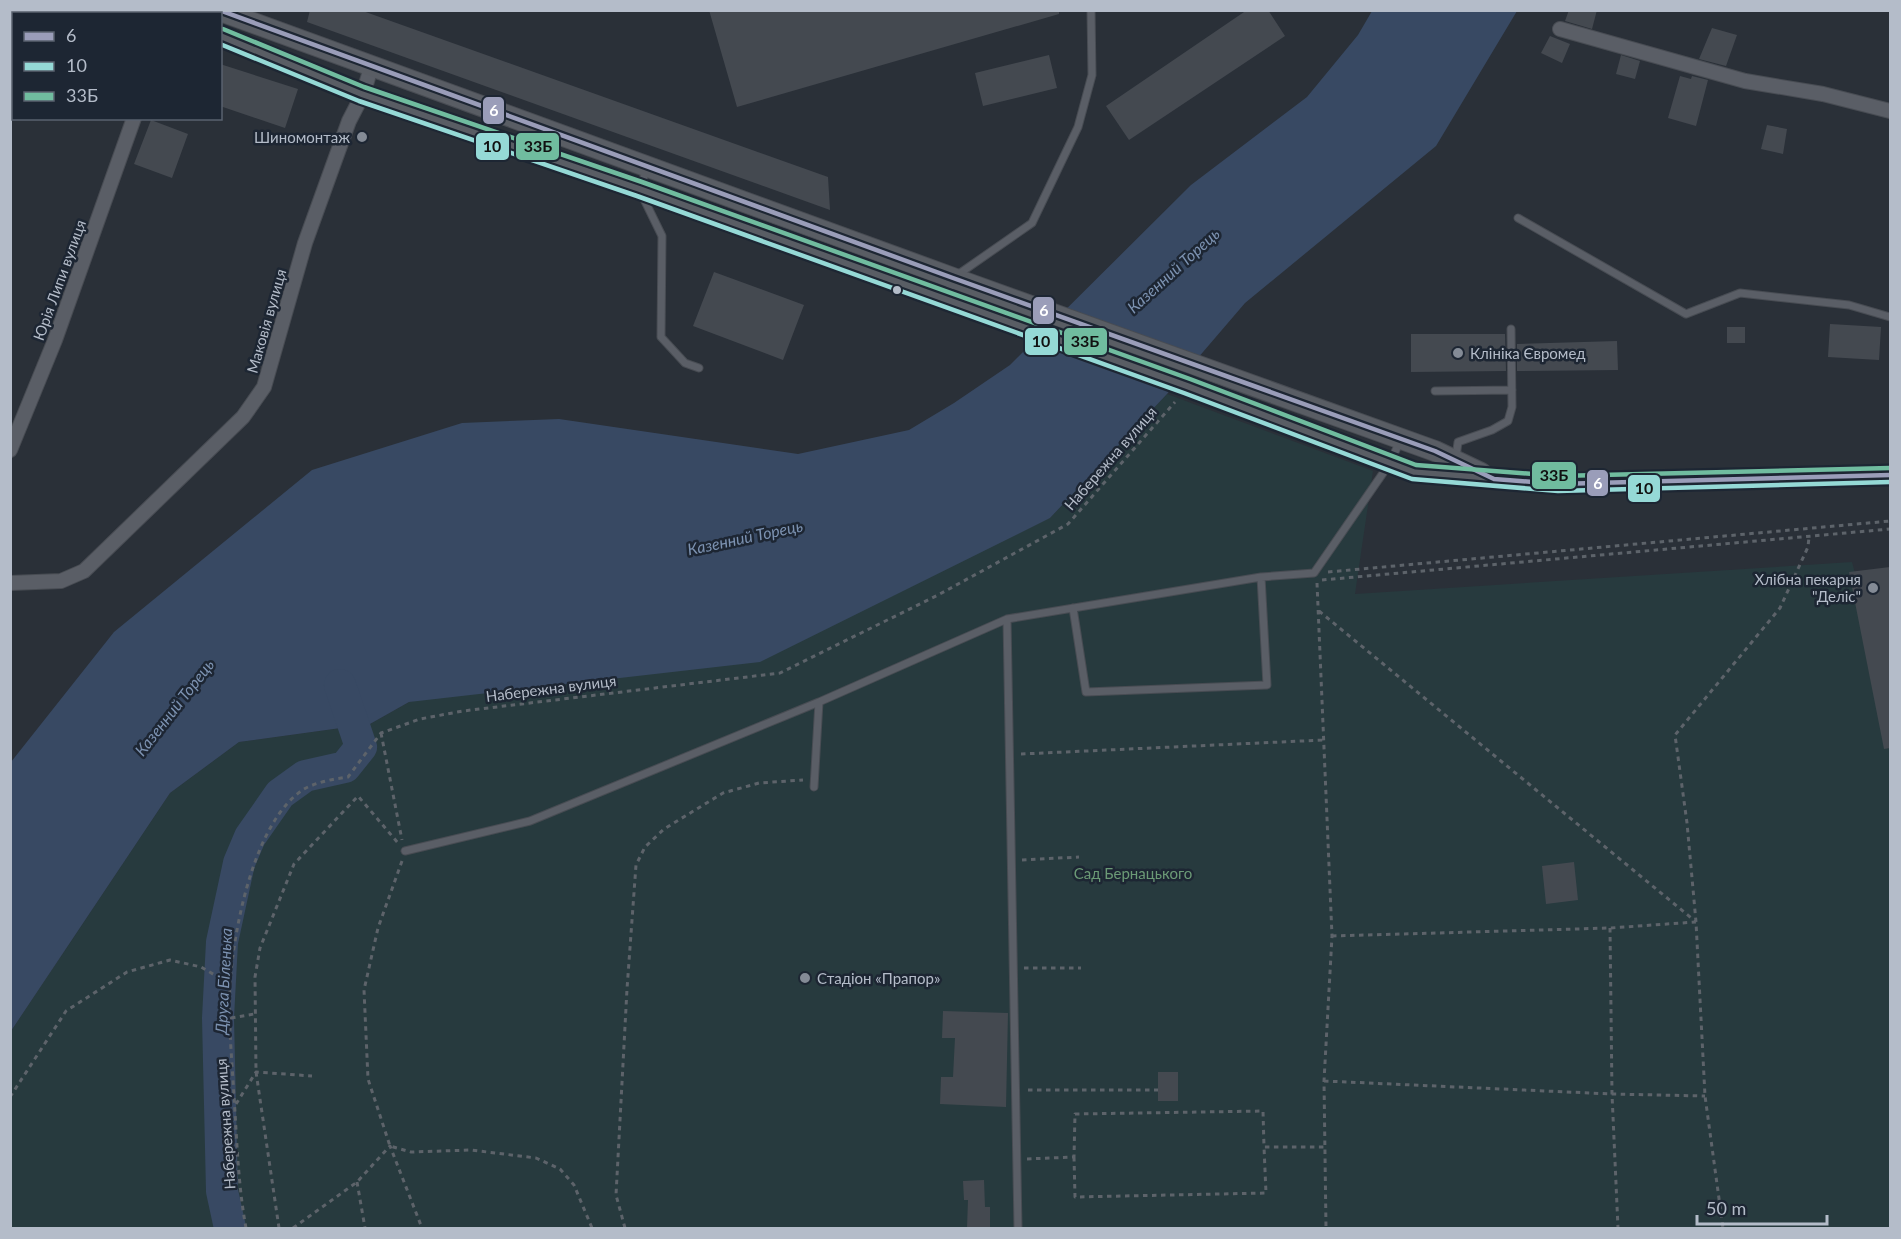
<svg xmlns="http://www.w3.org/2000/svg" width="1901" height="1239" font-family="Lato,sans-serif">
<rect width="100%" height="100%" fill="#2a3038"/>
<!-- green -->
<path fill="#273a3e" d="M 1167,394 L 1373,471 L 1355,594 L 1852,562 L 1890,705 L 1890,1228 L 11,1228 L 11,1031 L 170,793 L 239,742 L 370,724 L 409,702 L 1050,518 Z"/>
<!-- water -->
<path fill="#384963" d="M 1372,11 L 1517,11 L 1436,146 L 1245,303 L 1167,394 L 1050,518 L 760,662 L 409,702 L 370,724 L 239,742 L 170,793 L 11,1031 L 11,762 L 114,632 L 312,470 L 462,423 L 559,419 L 798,454 L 909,430 L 954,403 L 1010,365 L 1191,185 L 1307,97 L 1358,35 Z"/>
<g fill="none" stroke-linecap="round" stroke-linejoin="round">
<!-- river -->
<path stroke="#384963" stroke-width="32" d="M 230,1228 L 222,1191 L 218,1018 L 222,942 L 239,863 L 250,837 L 280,794 L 305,776 L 345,767 L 361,747 L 340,685"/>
</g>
<!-- building -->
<path fill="#444950" d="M 310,10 L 360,10 L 828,177 L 830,210 L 307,22 Z
M 709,10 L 1059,10 L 1059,14 L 737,107 Z
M 1247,10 L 1268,10 L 1285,36 L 1129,140 L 1106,106 Z
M 1569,10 L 1597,10 L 1592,29 L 1565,21 Z
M 1712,28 L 1737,35 L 1726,66 L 1699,59 Z
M 1550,36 L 1570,44 L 1562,63 L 1541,53 Z
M 1049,55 L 1057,88 L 983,106 L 975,73 Z
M 1621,55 L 1640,61 L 1635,79 L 1616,74 Z
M 220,64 L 298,89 L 285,128 L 220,106 Z
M 1680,76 L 1691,79 L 1692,76 L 1708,80 L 1696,126 L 1668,118 Z
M 151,120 L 188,134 L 172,178 L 134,164 Z
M 1767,125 L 1787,129 L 1783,154 L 1761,149 Z
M 714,272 L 804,305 L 783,360 L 693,326 Z
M 1830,324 L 1881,327 L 1879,360 L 1828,357 Z
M 1727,327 L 1745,327 L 1745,343 L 1727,343 Z
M 1411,334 L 1505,334 L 1506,371 L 1411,372 Z
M 1617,341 L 1618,370 L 1517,371 L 1517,344 Z
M 1890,567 L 1890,748 L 1884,749 L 1849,572 Z
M 1574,862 L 1578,900 L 1546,904 L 1542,866 Z
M 943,1011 L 1008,1013 L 1006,1107 L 940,1104 L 941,1077 L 953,1077 L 955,1038 L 942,1038 Z
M 1158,1072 L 1178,1072 L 1178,1101 L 1158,1101 Z
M 984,1180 L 985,1207 L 990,1207 L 990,1228 L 967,1228 L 968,1200 L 964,1200 L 963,1181 Z"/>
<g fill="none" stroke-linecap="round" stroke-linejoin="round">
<defs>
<path id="service" d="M 647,169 L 639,189 L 662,236 L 661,337 L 685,363 L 699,368
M 1518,218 L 1686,314 L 1740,293 L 1849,305 L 1890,317
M 946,298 L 953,278 L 1032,223 L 1078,127 L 1092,75 L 1091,10
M 1435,391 L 1512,390
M 1456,457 L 1458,442 L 1492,430 L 1508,421 L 1512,407 L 1511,329
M 1073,608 L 1086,692 L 1267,685 L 1261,577
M 1007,619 L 1018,1228
M 814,787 L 819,702 L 1007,619 L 1261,577 L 1314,573 L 1390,463 L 1400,441
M 405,851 L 530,821 L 819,702"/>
<path id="minor" d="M 1560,29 L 1745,81 L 1823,94 L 1890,111
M 10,450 L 55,340 L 134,118
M 10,583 L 61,581 L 84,571 L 243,417 L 264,387 L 305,243 L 349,121 L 363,94 L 371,68"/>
<path id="secondary" d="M 180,10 L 183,14
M 218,10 L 953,278 L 1435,451 L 1481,473
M 220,36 L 361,94 L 639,189 L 1187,386 L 1414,472 L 1558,484 L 1890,475"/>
</defs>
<!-- service casing -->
<use href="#service" stroke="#484c53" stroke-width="9"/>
<!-- minor casing -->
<use href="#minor" stroke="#484c53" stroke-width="16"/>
<!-- secondary casing -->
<use href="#secondary" stroke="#484c53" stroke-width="22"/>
<!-- path -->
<path stroke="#5d636a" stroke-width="3" stroke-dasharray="4.5 4.5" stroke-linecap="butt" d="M 1328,572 L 1890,521
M 1322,580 L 1890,529
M 1317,583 L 1332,936 L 1324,1081 L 1326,1228
M 1319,611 L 1695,921
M 381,733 L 402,840
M 1021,754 L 1324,740
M 1022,860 L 1079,857
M 402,861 L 378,928 L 364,990 L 368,1079 L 390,1146 L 411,1152 L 471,1150 L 536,1158 L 560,1169 L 574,1185 L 592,1228
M 1696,922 L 1687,823 L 1675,735 L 1780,608 L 1808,547 L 1809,537
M 1610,928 L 1612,1094 L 1618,1228
M 1332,936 L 1610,928 L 1696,922 L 1705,1096 L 1723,1228
M 1024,968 L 1081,968
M 231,1018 L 254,1014
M 1324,1081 L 1612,1094 L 1705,1096
M 1028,1090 L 1158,1090
M 10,1097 L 66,1011 L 127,972 L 170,960 L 201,967 L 230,984
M 236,1104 L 256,1072 L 312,1076
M 1074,1157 L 1075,1197 L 1266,1193 L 1264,1147
M 1027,1159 L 1074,1157 L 1075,1114 L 1263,1111 L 1264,1147 L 1324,1147
M 357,1182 L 365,1228
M 246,1228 C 238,1185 237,1141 234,1097 C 232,1060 228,1021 230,984 C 234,928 254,821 304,789 C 317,782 333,779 348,777 L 381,733 L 420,719 L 463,711 L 780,673 L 938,595 L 1068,524 L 1175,402
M 279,1228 L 256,1072 L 255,977 L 260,948 L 294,864 L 358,796 L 398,843
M 293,1228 L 357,1182 L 390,1146 L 422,1228
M 625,1228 L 616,1195 L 627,989 L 636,865 L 645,847 L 664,829 L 723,793 L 759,783 L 803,780"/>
<!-- service -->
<use href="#service" stroke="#5a5e66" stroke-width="7"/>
<!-- minor -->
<use href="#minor" stroke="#5a5e66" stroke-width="14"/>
<!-- secondary -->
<use href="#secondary" stroke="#595d64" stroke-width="20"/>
<defs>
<path id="bus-1" d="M 219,10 L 953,278 L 1435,451 L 1494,479 L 1558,484 L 1890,475"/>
<path id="bus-2" d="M 220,44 L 359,101 L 637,196 L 1184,393 L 1412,479 L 1558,491 L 1890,482"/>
<path id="bus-3" d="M 223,29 L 364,87 L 642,182 L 1190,379 L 1416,465 L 1558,476 L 1890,468"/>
</defs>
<!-- bus-1 casing -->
<use href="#bus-1" stroke="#1d2633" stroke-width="9"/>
<!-- bus-2 casing -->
<use href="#bus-2" stroke="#1d2633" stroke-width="9"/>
<!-- bus-3 casing -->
<use href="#bus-3" stroke="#1d2633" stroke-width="9"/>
<!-- bus-1 -->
<use href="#bus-1" stroke="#9a9db9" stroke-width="4.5"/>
<!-- bus-2 -->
<use href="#bus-2" stroke="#95d9d6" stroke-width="4.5"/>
<!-- bus-3 -->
<use href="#bus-3" stroke="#70bc9f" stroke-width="4.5"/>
</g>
<!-- markers -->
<g fill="#848b96" stroke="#1d2633" stroke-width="2">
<circle cx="362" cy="137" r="6"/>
<circle cx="1458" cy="353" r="6"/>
<circle cx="1873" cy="588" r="6"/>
<circle cx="805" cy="978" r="6"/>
</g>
<circle fill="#b4bcc9" stroke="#1d2633" stroke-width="2" cx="897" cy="290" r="5"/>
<g text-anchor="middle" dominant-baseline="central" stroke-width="5" stroke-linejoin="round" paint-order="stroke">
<!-- poi labels -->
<g font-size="15" fill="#b4bcc9" stroke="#1d2633" text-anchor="end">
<text x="350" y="137">Шиномонтаж</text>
<text x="1470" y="353" text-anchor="start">Клініка Євромед</text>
<text x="1861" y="579">Хлібна пекарня<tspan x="1861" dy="17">"Деліс"</tspan></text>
<text x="817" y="978" text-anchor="start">Стадіон «Прапор»</text>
</g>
<!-- street labels -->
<g font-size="15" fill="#b4bcc9" stroke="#1d2633">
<text transform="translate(59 280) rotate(-70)">Юрія Липи вулиця</text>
<text transform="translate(266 321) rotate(-74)">Маковія вулиця</text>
<text transform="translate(1110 458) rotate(-49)">Набережна вулиця</text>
<text transform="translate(551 688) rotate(-7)">Набережна вулиця</text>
<text transform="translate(225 1124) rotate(-94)">Набережна вулиця</text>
</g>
<!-- park labels -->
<g font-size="15" fill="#6b9a76" stroke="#1d2633">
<text x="1133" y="873">Сад Бернацького</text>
</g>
<!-- water labels -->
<g font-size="16" font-style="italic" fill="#7c92b1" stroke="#1d2633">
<text transform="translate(1173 270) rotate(-42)">Казенний Торець</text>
<text transform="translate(745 537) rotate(-12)">Казенний Торець</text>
<text transform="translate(174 707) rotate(-52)">Казенний Торець</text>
<text transform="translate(223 981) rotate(-87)">Друга Біленька</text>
</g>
</g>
<g stroke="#1d2633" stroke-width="2">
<rect x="482" y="96" width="23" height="29" rx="6" fill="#9a9db9"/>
<rect x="515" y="132" width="45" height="29" rx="6" fill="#70bc9f"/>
<rect x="475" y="132" width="35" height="29" rx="6" fill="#95d9d6"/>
<rect x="1032" y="296" width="23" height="29" rx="6" fill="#9a9db9"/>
<rect x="1063" y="327" width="45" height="29" rx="6" fill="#70bc9f"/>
<rect x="1024" y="327" width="35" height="29" rx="6" fill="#95d9d6"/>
<rect x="1531" y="461" width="46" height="29" rx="6" fill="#70bc9f"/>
<rect x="1586" y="469" width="23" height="28" rx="6" fill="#9a9db9"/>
<rect x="1627" y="474" width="34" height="29" rx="6" fill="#95d9d6"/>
</g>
<g font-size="16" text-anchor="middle" font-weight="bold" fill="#fff">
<text x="494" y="116">6</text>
<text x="1044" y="316">6</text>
<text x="1598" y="489">6</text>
</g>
<g font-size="16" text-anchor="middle" font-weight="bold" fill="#111">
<text x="538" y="152">33Б</text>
<text x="492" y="152">10</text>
<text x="1085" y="347">33Б</text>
<text x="1041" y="347">10</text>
<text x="1554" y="481">33Б</text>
<text x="1644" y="494">10</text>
</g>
<!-- border -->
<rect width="1901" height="1239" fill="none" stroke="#b4bcc9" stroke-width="24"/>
<!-- legend -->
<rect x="12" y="12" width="210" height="108" fill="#1d2633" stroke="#59626f" stroke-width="1.5"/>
<rect x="24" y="32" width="30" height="9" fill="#9a9db9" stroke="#59626f" stroke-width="1.5"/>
<text x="66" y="42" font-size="18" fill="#b4bcc9">6</text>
<rect x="24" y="62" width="30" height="9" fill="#95d9d6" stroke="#59626f" stroke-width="1.5"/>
<text x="66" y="72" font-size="18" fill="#b4bcc9">10</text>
<rect x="24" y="92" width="30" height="9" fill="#70bc9f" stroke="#59626f" stroke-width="1.5"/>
<text x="66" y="102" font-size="18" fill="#b4bcc9">33Б</text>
<!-- scale -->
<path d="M1697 1215v9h130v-9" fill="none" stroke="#b4bcc9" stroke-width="3"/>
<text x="1706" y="1215" font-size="18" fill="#b4bcc9" stroke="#1d2633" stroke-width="4.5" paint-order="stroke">50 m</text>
</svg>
